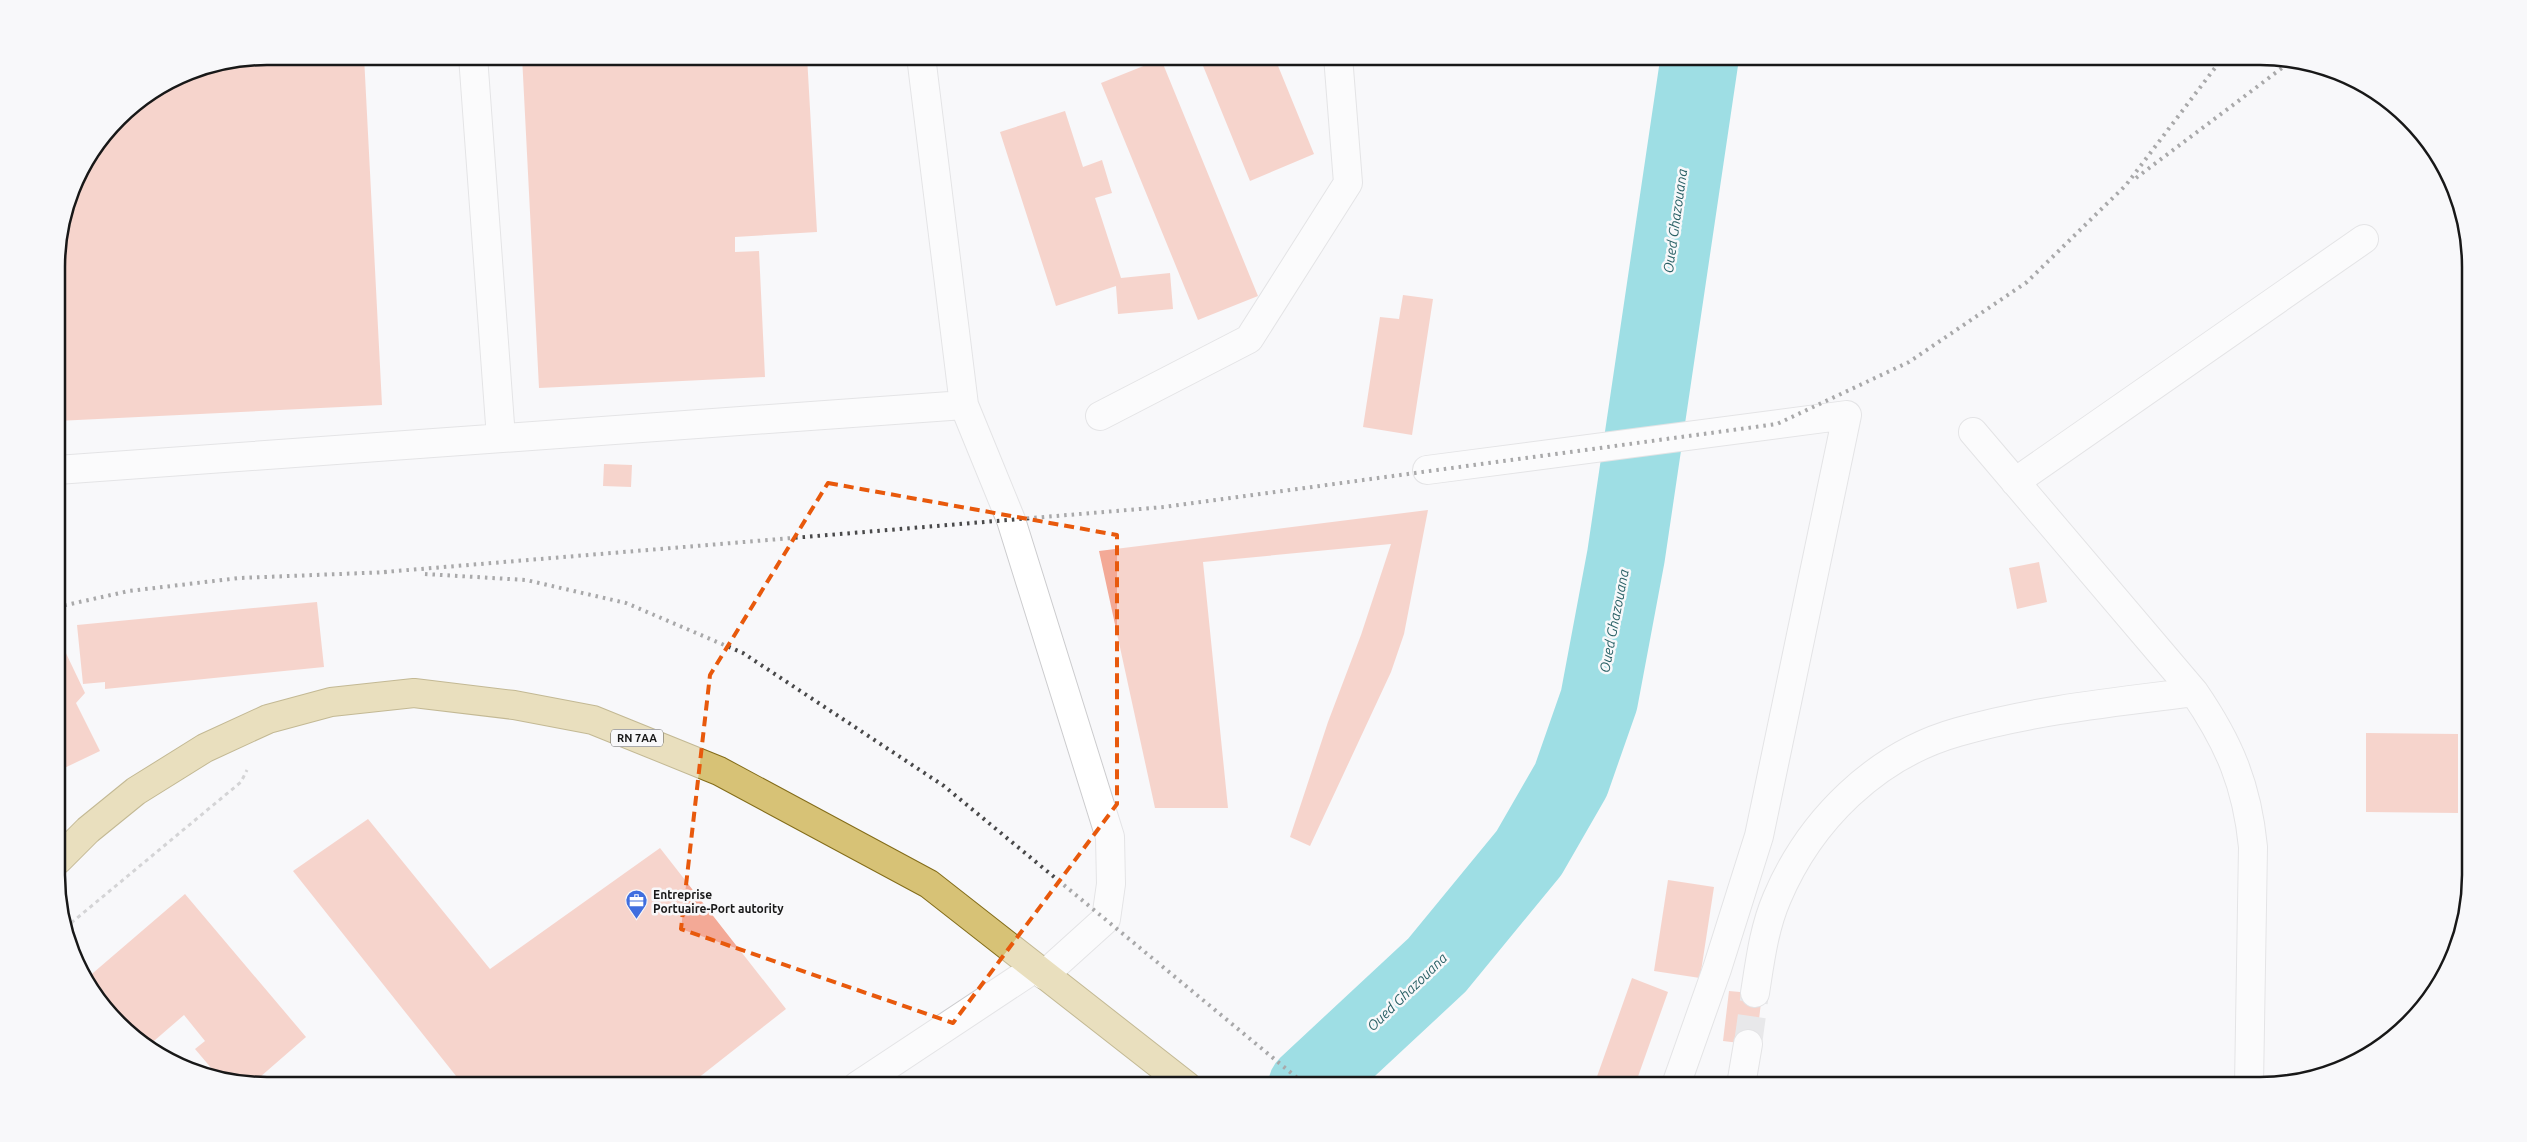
<svg xmlns="http://www.w3.org/2000/svg" width="2527" height="1142" font-family="Ubuntu,sans-serif">
<rect width="100%" height="100%" fill="#f8f8fa"/>
<g fill="none" stroke-linecap="round" stroke-linejoin="round">
<!-- river -->
<path stroke="#31bfcb" stroke-width="78" d="M 1307,1086 L 1437,965 L 1529,853 L 1571,780 L 1599,700 L 1626,556 L 1700,56"/>
</g>
<!-- building -->
<path fill="#f3a996" d="M 267,56 L 364,56 L 382,405 L 57,421 L 57,253 L 78,174 L 128,109 L 187,72 Z
M 522,56 L 807,56 L 817,232 L 735,237 L 735,252 L 759,251 L 765,377 L 539,388 Z
M 1199,56 L 1274,56 L 1314,154 L 1250,181 Z
M 1161,59 L 1258,296 L 1198,320 L 1101,83 Z
M 1065,111 L 1083,167 L 1102,160 L 1112,193 L 1095,198 L 1121,278 L 1170,273 L 1173,309 L 1118,314 L 1116,286 L 1056,306 L 1000,132 Z
M 1403,295 L 1433,299 L 1412,435 L 1363,427 L 1380,317 L 1399,319 Z
M 604,464 L 632,465 L 631,487 L 603,486 Z
M 1428,510 L 1404,634 L 1391,672 L 1310,846 L 1290,837 L 1328,722 L 1361,635 L 1391,544 L 1203,562 L 1228,808 L 1155,808 L 1099,551 Z
M 2039,562 L 2047,602 L 2017,609 L 2009,568 Z
M 317,602 L 324,667 L 105,689 L 105,682 L 83,684 L 77,625 Z
M 63,647 L 85,693 L 76,703 L 100,751 L 58,771 L 58,650 Z
M 2366,733 L 2458,734 L 2458,813 L 2366,812 Z
M 368,819 L 490,969 L 660,848 L 786,1009 L 688,1086 L 464,1086 L 293,871 Z
M 1668,880 L 1714,887 L 1700,978 L 1654,971 Z
M 185,894 L 306,1037 L 253,1083 L 218,1076 L 195,1049 L 205,1041 L 184,1015 L 147,1047 L 139,1042 L 100,1003 L 86,979 Z
M 1632,978 L 1668,992 L 1635,1085 L 1594,1085 Z
M 1729,991 L 1762,994 L 1756,1045 L 1723,1041 Z"/>
<g fill="none" stroke-linecap="round" stroke-linejoin="round">
<!-- minor-tunnel -->
<path stroke="#d6d6d8" stroke-width="28" stroke-dasharray="28 14" stroke-linecap="butt" d="M 1748,1044 L 1755,993"/>
<defs>
<path id="minor" d="M 473,56 L 501,438
M 921,56 L 964,405 L 1011,520 L 1110,837 L 1111,884 L 1106,919 L 1044,975
M 1100,416 L 1249,339 L 1348,183 L 1338,56
M 1973,432 L 2194,692 C 2229,743 2247,785 2253,847 L 2249,1085
M 57,470 L 964,405
M 1427,470 L 1847,415 L 1759,836 L 1717,969 L 1676,1085
M 2015,482 L 2364,239
M 1755,993 C 1760,961 1764,928 1777,898 C 1810,820 1876,755 1958,732 C 2034,710 2116,702 2194,692
M 1741,1085 L 1748,1044
M 857,1086 L 1035,968"/>
<path id="major" d="M 58,860 L 88,830 L 136,791 L 205,748 L 268,719 L 331,702 L 414,693 L 514,705 L 593,720 L 719,771 L 929,884 L 1187,1086"/>
</defs>
<!-- minor casing -->
<use href="#minor" stroke="#ccccce" stroke-width="30"/>
<!-- major casing -->
<use href="#major" stroke="#836c19" stroke-width="30"/>
<!-- path -->
<path stroke="#a9a9aa" stroke-width="3" stroke-dasharray="4 4" stroke-linecap="butt" d="M 65,928 L 241,782 L 247,770"/>
<!-- minor -->
<use href="#minor" stroke="#fff" stroke-width="28"/>
<!-- major -->
<use href="#major" stroke="#d7c276" stroke-width="28"/>
<!-- rail -->
<path stroke="#49494a" stroke-width="4" stroke-dasharray="2.5 5" stroke-linecap="butt" d="M 2136,178 L 2290,62
M 384,572 L 1164,507 L 1777,424 L 1909,362 L 2027,282 L 2126,185 L 2224,56
M 425,574 L 526,580 L 626,603 L 743,653 L 944,786 L 1307,1086
M 57,607 L 129,591 L 239,578 L 390,572"/>
</g>
<!-- marked area -->
<path d="M0 0H2527V1142H0ZM 828,483 L 1117,535 L 1117,804 L 953,1023 L 681,929 L 710,675 Z" fill="#f8f8fa" fill-opacity=".55" fill-rule="evenodd"/>
<path fill="none" stroke="#e8590c" stroke-width="4" stroke-dasharray="10 6" stroke-linejoin="round" d="M 828,483 L 1117,535 L 1117,804 L 953,1023 L 681,929 L 710,675 Z"/>
<!-- icons -->
<defs>
<symbol id="office-pin" viewBox="-11 -11 22 30"><path d="M0 17L-7.5 6A9.5 9.5 0 1 1 7.5 6Z" fill="#406edf" stroke="#f8f8fa"/><path d="M-6-3h4V-5.5h4V-3h4V5H-6ZM-1-4.5V-3h2v-1.5ZM-6 0V1H6V0Z" fill="#fff"/></symbol>
</defs>
<g fill-rule="evenodd">
<use href="#office-pin" x="624" y="888" width="25" height="34"/>
</g>
<g text-anchor="middle" dominant-baseline="central" stroke-width="5" stroke-linejoin="round" paint-order="stroke">
<!-- shield labels -->
<rect fill="#f8f8fa" stroke="#5b5b5c" stroke-width="1" x="611" y="729.5" width="52" height="17" rx="4"/>
<g font-size="11" font-weight="bold" fill="#181818">
<text x="637" y="738">RN 7AA</text>
</g>
<!-- poi labels -->
<g font-size="12" font-weight="bold" fill="#181818" stroke="#f8f8fa" text-anchor="start">
<text x="653" y="894">Entreprise<tspan x="653" dy="14">Portuaire-Port autority</tspan></text>
</g>
<!-- water labels -->
<g font-size="14" font-style="italic" fill="#2a6166" stroke="#f8f8fa">
<text transform="translate(1675 221) rotate(-82)">Oued Ghazouana</text>
<text transform="translate(1614 621) rotate(-79)">Oued Ghazouana</text>
<text transform="translate(1407 992) rotate(-44)">Oued Ghazouana</text>
</g>
</g>
<!-- crop -->
<path d="M0 0H2527V1142H0ZM267 65H2260A202 202 0 0 1 2462 267V875A202 202 0 0 1 2260 1077H267A202 202 0 0 1 65 875V267A202 202 0 0 1 267 65Z" fill="#f8f8fa" fill-rule="evenodd"/>
<path fill="none" stroke="#181818" stroke-width="2.5" d="M267 65H2260A202 202 0 0 1 2462 267V875A202 202 0 0 1 2260 1077H267A202 202 0 0 1 65 875V267A202 202 0 0 1 267 65Z"/>
</svg>
